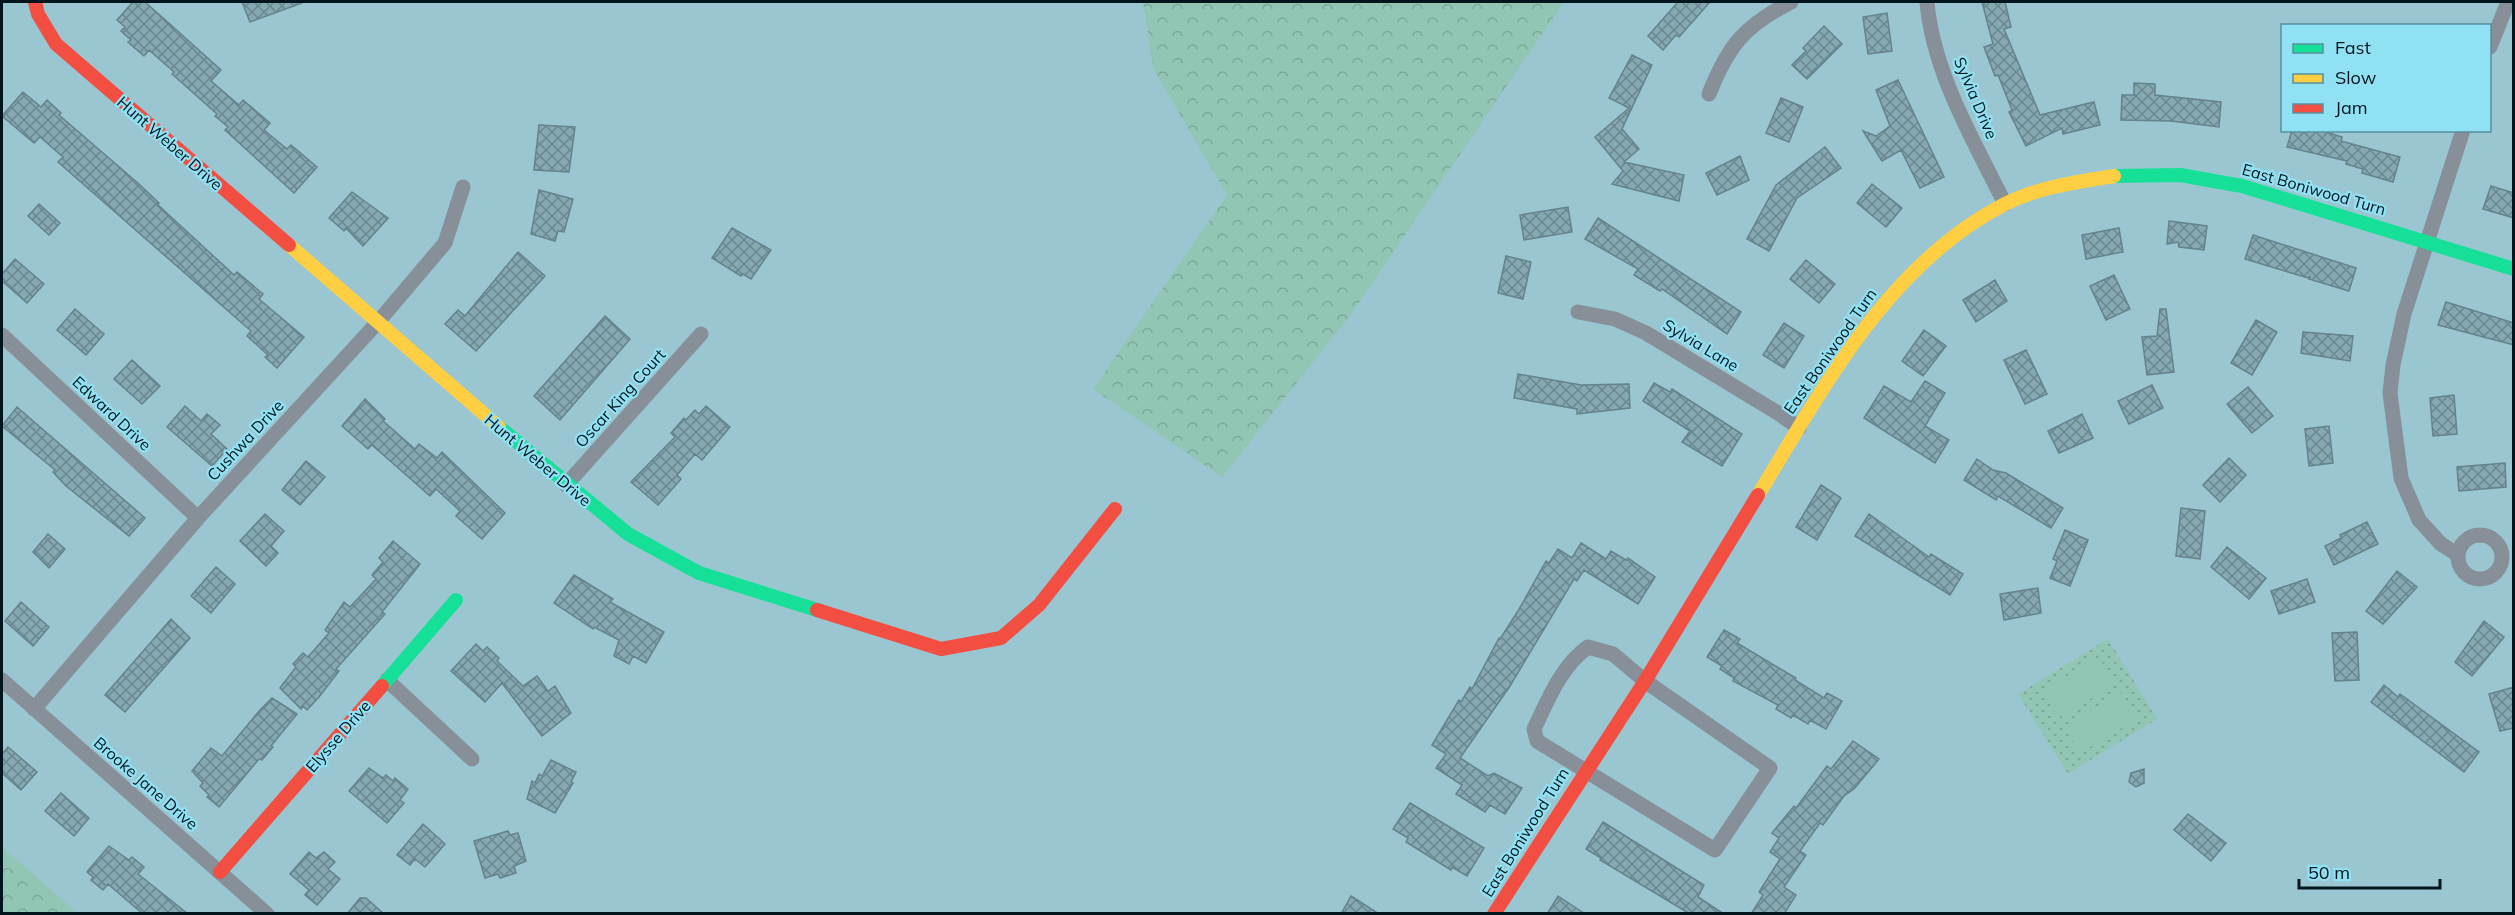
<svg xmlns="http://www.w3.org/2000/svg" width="2515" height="915" font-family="Mulish,sans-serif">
<defs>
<pattern id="green-dots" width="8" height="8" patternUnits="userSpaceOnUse" patternTransform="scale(1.5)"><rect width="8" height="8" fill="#91c6b4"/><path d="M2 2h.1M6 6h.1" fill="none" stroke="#7ba99a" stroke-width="1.8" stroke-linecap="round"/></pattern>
<pattern id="forest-crowns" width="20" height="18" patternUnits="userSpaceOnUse" patternTransform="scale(1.5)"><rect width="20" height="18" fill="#91c6b4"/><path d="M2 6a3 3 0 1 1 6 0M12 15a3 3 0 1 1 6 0" fill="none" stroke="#7ba99a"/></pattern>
<pattern id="building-cross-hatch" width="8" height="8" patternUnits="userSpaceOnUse" patternTransform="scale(1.5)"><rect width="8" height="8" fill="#85a8b1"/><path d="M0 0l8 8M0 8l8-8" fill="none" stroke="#6a888f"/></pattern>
</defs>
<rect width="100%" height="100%" fill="#9ac6d1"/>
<!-- green -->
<path fill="url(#green-dots)" d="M 2108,639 L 2157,719 L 2068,774 L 2018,694 Z"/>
<!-- forest -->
<path fill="url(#forest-crowns)" d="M 1143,2 L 1564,2 L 1349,317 L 1222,477 L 1093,389 L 1227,195 L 1153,68 Z
M 2,847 L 74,910 L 78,913 L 2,913 Z"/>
<!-- pitch -->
<path fill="#91c6b4" d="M 2099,657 L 2115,684 L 2058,718 L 2042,691 Z
M 2121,692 L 2137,719 L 2080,753 L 2064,727 Z"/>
<!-- building -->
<path fill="url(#building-cross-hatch)" stroke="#64838b" stroke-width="1.5" d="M 133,2 L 145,2 L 171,25 L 221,70 L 211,81 L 239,105 L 243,100 L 270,123 L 264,130 L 287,149 L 291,145 L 317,167 L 294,193 L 225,130 L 228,127 L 215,116 L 217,114 L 172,74 L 174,72 L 149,50 L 144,56 L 128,42 L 131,40 L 121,31 L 125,27 L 117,20 Z
M 242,2 L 302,2 L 302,3 L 250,22 Z
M 1678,2 L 1710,2 L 1679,37 L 1676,35 L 1663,50 L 1648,36 Z
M 1982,2 L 2005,2 L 2011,27 L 2004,29 L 2040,115 L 2094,102 L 2100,125 L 2063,134 L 2062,128 L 2026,146 L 2009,112 L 2012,110 L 1998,75 L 1995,76 L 1984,47 L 1993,44 Z
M 1887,13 L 1892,51 L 1868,54 L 1863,17 Z
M 1824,26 L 1842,44 L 1807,79 L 1792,65 L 1806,51 L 1803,48 Z
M 1632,55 L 1652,65 L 1622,129 L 1639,149 L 1624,162 L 1684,175 L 1679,201 L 1612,184 L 1623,171 L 1595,137 L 1629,108 L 1609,98 Z
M 1898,80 L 1944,177 L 1920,188 L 1901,150 L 1882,161 L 1863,131 L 1876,136 L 1890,126 L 1876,90 Z
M 2134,83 L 2155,84 L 2155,95 L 2221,102 L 2219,127 L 2171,121 L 2121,120 L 2122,95 L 2134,95 Z
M 23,92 L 41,107 L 47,100 L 61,113 L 59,115 L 139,184 L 159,203 L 157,204 L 234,275 L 237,272 L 263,294 L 259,299 L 304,337 L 277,368 L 265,357 L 268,355 L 247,336 L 251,331 L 58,162 L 63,157 L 40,137 L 34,143 L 2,116 Z
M 1781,98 L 1803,107 L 1789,142 L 1766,133 Z
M 539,125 L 575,127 L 569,172 L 534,170 Z
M 2292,130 L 2320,130 L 2342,137 L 2341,141 L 2400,157 L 2393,182 L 2362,173 L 2363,169 L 2346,164 L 2347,161 L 2287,147 Z
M 1825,147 L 1841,168 L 1797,198 L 1769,251 L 1747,239 L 1776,185 Z
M 1740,156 L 1749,180 L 1717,195 L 1706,173 Z
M 1872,184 L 1902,208 L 1886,227 L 1857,203 Z
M 2491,186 L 2514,193 L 2514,218 L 2483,209 Z
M 539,190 L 573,199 L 564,232 L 558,231 L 555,241 L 531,234 Z
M 352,192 L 388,218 L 363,246 L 346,228 L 344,231 L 329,218 Z
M 39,204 L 60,223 L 49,235 L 28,216 Z
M 1568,207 L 1572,232 L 1524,240 L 1520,215 Z
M 1598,218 L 1741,312 L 1727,334 L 1662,289 L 1660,291 L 1634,275 L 1638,269 L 1585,239 Z
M 2169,221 L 2207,226 L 2204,250 L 2179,247 L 2178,242 L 2167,244 Z
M 732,228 L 771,250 L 751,279 L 743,274 L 741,276 L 712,258 Z
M 2119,228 L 2123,252 L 2086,259 L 2082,235 Z
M 2253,235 L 2356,268 L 2349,291 L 2309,279 L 2310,276 L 2308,278 L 2245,259 Z
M 518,252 L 545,276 L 476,351 L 445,324 L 458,310 L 465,316 Z
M 1506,256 L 1531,262 L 1523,299 L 1498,293 Z
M 15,259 L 44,284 L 27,303 L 2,281 L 2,274 Z
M 1806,260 L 1835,284 L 1819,303 L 1790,279 Z
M 2114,275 L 2130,309 L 2106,320 L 2090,286 Z
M 1995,280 L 2007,301 L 1976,322 L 1963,300 Z
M 2446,302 L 2514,323 L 2514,345 L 2438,325 Z
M 75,309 L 104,334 L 86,355 L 57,330 Z
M 2160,309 L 2166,309 L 2174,372 L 2147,375 L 2142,337 L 2157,336 Z
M 605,316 L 630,339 L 560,420 L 534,396 Z
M 2256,320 L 2277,332 L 2252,375 L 2231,363 Z
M 1784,323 L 1804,336 L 1784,368 L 1763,355 Z
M 1924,330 L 1946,346 L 1923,376 L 1902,361 Z
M 2303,332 L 2353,336 L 2350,361 L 2301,353 Z
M 2026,350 L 2047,394 L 2025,404 L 2004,360 Z
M 132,360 L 160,386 L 142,404 L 114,379 Z
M 1518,374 L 1581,385 L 1629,384 L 1630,408 L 1577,414 L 1577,409 L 1514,398 Z
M 1925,381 L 1945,393 L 1925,426 L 1949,440 L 1935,463 L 1864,418 L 1884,386 L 1911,402 Z
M 1654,383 L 1670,392 L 1672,389 L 1742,434 L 1722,466 L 1682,442 L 1690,431 L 1643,401 Z
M 2152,385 L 2163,408 L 2129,424 L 2118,401 Z
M 2248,387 L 2273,416 L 2252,433 L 2227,404 Z
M 2454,395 L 2457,434 L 2433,436 L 2430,398 Z
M 365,399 L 385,419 L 383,421 L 415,449 L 419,444 L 437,458 L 442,452 L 505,513 L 482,539 L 456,516 L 460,511 L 436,489 L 430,496 L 372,445 L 368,449 L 342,426 Z
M 185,406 L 201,421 L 207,414 L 220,425 L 211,434 L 227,449 L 212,466 L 167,427 Z
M 706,406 L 730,427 L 702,460 L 695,454 L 677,475 L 681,479 L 658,505 L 631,482 L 675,437 L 671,433 L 684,418 L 686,420 L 695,410 L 699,414 Z
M 17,407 L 145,518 L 129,536 L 66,486 L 53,472 L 55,470 L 2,426 Z
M 2082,414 L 2093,438 L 2059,453 L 2048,431 Z
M 2329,426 L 2333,463 L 2309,466 L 2305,429 Z
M 2229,458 L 2246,475 L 2220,502 L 2203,485 Z
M 1977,459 L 1993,470 L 2006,473 L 2063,508 L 2051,528 L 1998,496 L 1996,500 L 1964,480 Z
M 306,461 L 325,477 L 300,505 L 282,490 Z
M 2505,463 L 2506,487 L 2459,491 L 2457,467 Z
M 1821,485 L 1841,498 L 1817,540 L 1796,527 Z
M 2181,508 L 2205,511 L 2200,559 L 2176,556 Z
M 265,514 L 284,531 L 271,546 L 278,553 L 266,566 L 240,541 Z
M 1869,514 L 1929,557 L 1931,554 L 1963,574 L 1950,595 L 1855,536 Z
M 2367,522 L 2378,544 L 2334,565 L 2325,546 L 2341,538 L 2340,535 Z
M 2065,530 L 2088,540 L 2070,586 L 2050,578 L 2057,561 L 2053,559 Z
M 48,534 L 65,549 L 49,568 L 33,552 Z
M 393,541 L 420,564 L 382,612 L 385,614 L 336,669 L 339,671 L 319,697 L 307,710 L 303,706 L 301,709 L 280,688 L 296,667 L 293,664 L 303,653 L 308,657 L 329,633 L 325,630 L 344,602 L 350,607 L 376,579 L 372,575 L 383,562 L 379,558 Z
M 1581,543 L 1606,559 L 1611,551 L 1626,560 L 1628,558 L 1655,577 L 1638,604 L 1584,570 L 1577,581 L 1574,579 L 1510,686 L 1460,758 L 1488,776 L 1494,773 L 1522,788 L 1505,814 L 1490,805 L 1485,812 L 1456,794 L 1462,785 L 1436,768 L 1446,754 L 1432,745 L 1459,700 L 1461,702 L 1470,687 L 1472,689 L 1499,638 L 1500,639 L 1518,611 L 1546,561 L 1549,563 L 1558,549 L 1572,558 Z
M 2227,547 L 2266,578 L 2249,599 L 2211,567 Z
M 216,567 L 235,584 L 211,613 L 191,596 Z
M 2397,571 L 2417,587 L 2383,624 L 2366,611 Z
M 574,575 L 613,599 L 610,602 L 664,632 L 646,663 L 633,656 L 629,664 L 614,656 L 619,640 L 594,627 L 593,629 L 554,603 Z
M 2307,579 L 2315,602 L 2279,614 L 2271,591 Z
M 2038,588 L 2041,613 L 2004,620 L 2000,594 Z
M 21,602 L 49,627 L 33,646 L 5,621 Z
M 171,619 L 190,638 L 125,712 L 105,695 Z
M 2484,621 L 2504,637 L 2472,676 L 2455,662 Z
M 1724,630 L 1740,639 L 1737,643 L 1796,678 L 1795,680 L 1824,698 L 1827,693 L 1842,701 L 1826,729 L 1810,720 L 1808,724 L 1793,715 L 1791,718 L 1776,709 L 1778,705 L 1733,681 L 1734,678 L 1720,669 L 1722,666 L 1707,657 Z
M 2357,632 L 2359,680 L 2335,681 L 2332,633 Z
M 476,644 L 483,651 L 487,647 L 499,658 L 497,661 L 523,686 L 537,676 L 548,691 L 555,686 L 571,713 L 542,736 L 502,683 L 485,702 L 451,671 Z
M 2384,685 L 2398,697 L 2400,694 L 2479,752 L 2464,772 L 2371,702 Z
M 2514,687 L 2514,728 L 2500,731 L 2489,694 Z
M 272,698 L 297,714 L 271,746 L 273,747 L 262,760 L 259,759 L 219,807 L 207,797 L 209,795 L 200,786 L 203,783 L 192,771 L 211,748 L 222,756 L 259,711 Z
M 1853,741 L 1879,759 L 1854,789 L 1844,796 L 1823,825 L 1820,823 L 1800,851 L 1806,855 L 1784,887 L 1796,895 L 1784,914 L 1751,914 L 1763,895 L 1759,892 L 1780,859 L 1770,852 L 1779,838 L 1772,833 L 1794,806 L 1796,808 L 1827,766 L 1831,769 Z
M 8,747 L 37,772 L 21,790 L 2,773 L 2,754 Z
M 551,760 L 576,772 L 571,782 L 573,783 L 555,813 L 527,799 L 532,781 L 535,783 L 539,774 L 542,776 Z
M 369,768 L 383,778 L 386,775 L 393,781 L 395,778 L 408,789 L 400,800 L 404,803 L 387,823 L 349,791 Z
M 2144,769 L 2144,783 L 2136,787 L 2129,782 L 2131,773 Z
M 61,793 L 89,818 L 74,836 L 45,811 Z
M 1410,803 L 1484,848 L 1467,876 L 1452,867 L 1451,870 L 1406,842 L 1408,838 L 1393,829 Z
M 2188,814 L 2226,843 L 2211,861 L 2174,830 Z
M 1603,822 L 1704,885 L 1698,897 L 1724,914 L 1690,914 L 1600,860 L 1601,858 L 1586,849 Z
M 423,824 L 445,844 L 425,867 L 415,859 L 410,865 L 397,855 Z
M 508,831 L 510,835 L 518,833 L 526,861 L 514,866 L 516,873 L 500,878 L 498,874 L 485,878 L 474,841 Z
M 109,846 L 129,860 L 132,857 L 144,867 L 138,874 L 188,914 L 143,914 L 108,884 L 103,890 L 91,880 L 93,877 L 87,872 Z
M 309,852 L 316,858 L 324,852 L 335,862 L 328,869 L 340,879 L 317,905 L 305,895 L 309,890 L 290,874 Z
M 1351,896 L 1379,914 L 1341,914 Z
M 1558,896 L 1585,914 L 1547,914 Z
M 360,898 L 366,898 L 384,914 L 347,914 Z"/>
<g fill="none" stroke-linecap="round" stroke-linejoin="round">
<!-- street -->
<path stroke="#879099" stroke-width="15" d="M 1927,2 C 1933,73 1974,141 2005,204
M 2490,47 L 2508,2
M 1709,94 C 1728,46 1744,26 1791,2
M 1578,312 L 1615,319 L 1646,333 L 1778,413 L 1799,428
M 2,335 L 198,518
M 566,485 L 701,334
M2458 557a22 22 0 1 1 44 0a22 22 0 1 1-44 0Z
M 2458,555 L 2441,544 L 2419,520 L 2401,478 L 2390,393 L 2393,365 L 2404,314 L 2463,130
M 1588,647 L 1613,654 L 1645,681 L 1770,768 L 1715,850 L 1537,741 L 1534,729 C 1548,700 1561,666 1588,647 Z
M 2,680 L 267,914
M 387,680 L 472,759
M 34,709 L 198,518 L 378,322 L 445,243 L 463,187"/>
<!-- fast -->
<path stroke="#16e098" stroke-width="14" d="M 2114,176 L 2180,175 L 2242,186 L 2514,269
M 499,427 L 628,534 L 699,573 L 817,610
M 382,686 L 456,600"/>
<!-- slow -->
<path stroke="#ffcf43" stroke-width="14" d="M 289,245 L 499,427
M 1758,495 C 1824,387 1888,264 2005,204 C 2038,187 2078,182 2114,176"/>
<!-- jam -->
<path stroke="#f24e42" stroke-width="14" d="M 35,2 L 38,14 L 56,44 L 289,245
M 817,610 L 941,649 L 1001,638 L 1039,605 L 1115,509
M 220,872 L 382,686
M 1494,914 L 1645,681 L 1758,495"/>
</g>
<g text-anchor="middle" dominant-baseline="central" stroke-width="4.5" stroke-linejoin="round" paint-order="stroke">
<!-- street labels -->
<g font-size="16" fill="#00161c" stroke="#91e1f4">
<text transform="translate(1976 98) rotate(67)">Sylvia Drive</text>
<text transform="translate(170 143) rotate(41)">Hunt Weber Drive</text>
<text transform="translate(2314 189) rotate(16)">East Boniwood Turn</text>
<text transform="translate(1701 345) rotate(31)">Sylvia Lane</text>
<text transform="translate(1830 351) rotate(-55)">East Boniwood Turn</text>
<text transform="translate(620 398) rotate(-48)">Oscar King Court</text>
<text transform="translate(112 413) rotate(43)">Edward Drive</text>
<text transform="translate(245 440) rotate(-47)">Cushwa Drive</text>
<text transform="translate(538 460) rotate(40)">Hunt Weber Drive</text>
<text transform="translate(338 736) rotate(-49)">Elysse Drive</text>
<text transform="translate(146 783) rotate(41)">Brooke Jane Drive</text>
<text transform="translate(1525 832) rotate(-58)">East Boniwood Turn</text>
</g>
</g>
<!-- border -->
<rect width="2515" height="915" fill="none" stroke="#00161c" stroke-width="6"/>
<!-- legend -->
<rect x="2281" y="24" width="210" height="108" fill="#91e1f4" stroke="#57909e" stroke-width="1.5"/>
<rect x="2293" y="44" width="30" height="9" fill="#16e098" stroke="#57909e" stroke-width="1.5"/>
<text x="2335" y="54" font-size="18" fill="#00161c">Fast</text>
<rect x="2293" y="74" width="30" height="9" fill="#ffcf43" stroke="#57909e" stroke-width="1.5"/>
<text x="2335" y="84" font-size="18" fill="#00161c">Slow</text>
<rect x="2293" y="104" width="30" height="9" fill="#f24e42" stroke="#57909e" stroke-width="1.5"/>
<text x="2335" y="114" font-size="18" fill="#00161c">Jam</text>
<!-- scale -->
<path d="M2299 879v9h141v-9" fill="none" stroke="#00161c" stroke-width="3"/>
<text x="2308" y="879" font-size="18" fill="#00161c" stroke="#91e1f4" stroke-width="4.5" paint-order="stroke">50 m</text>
</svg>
